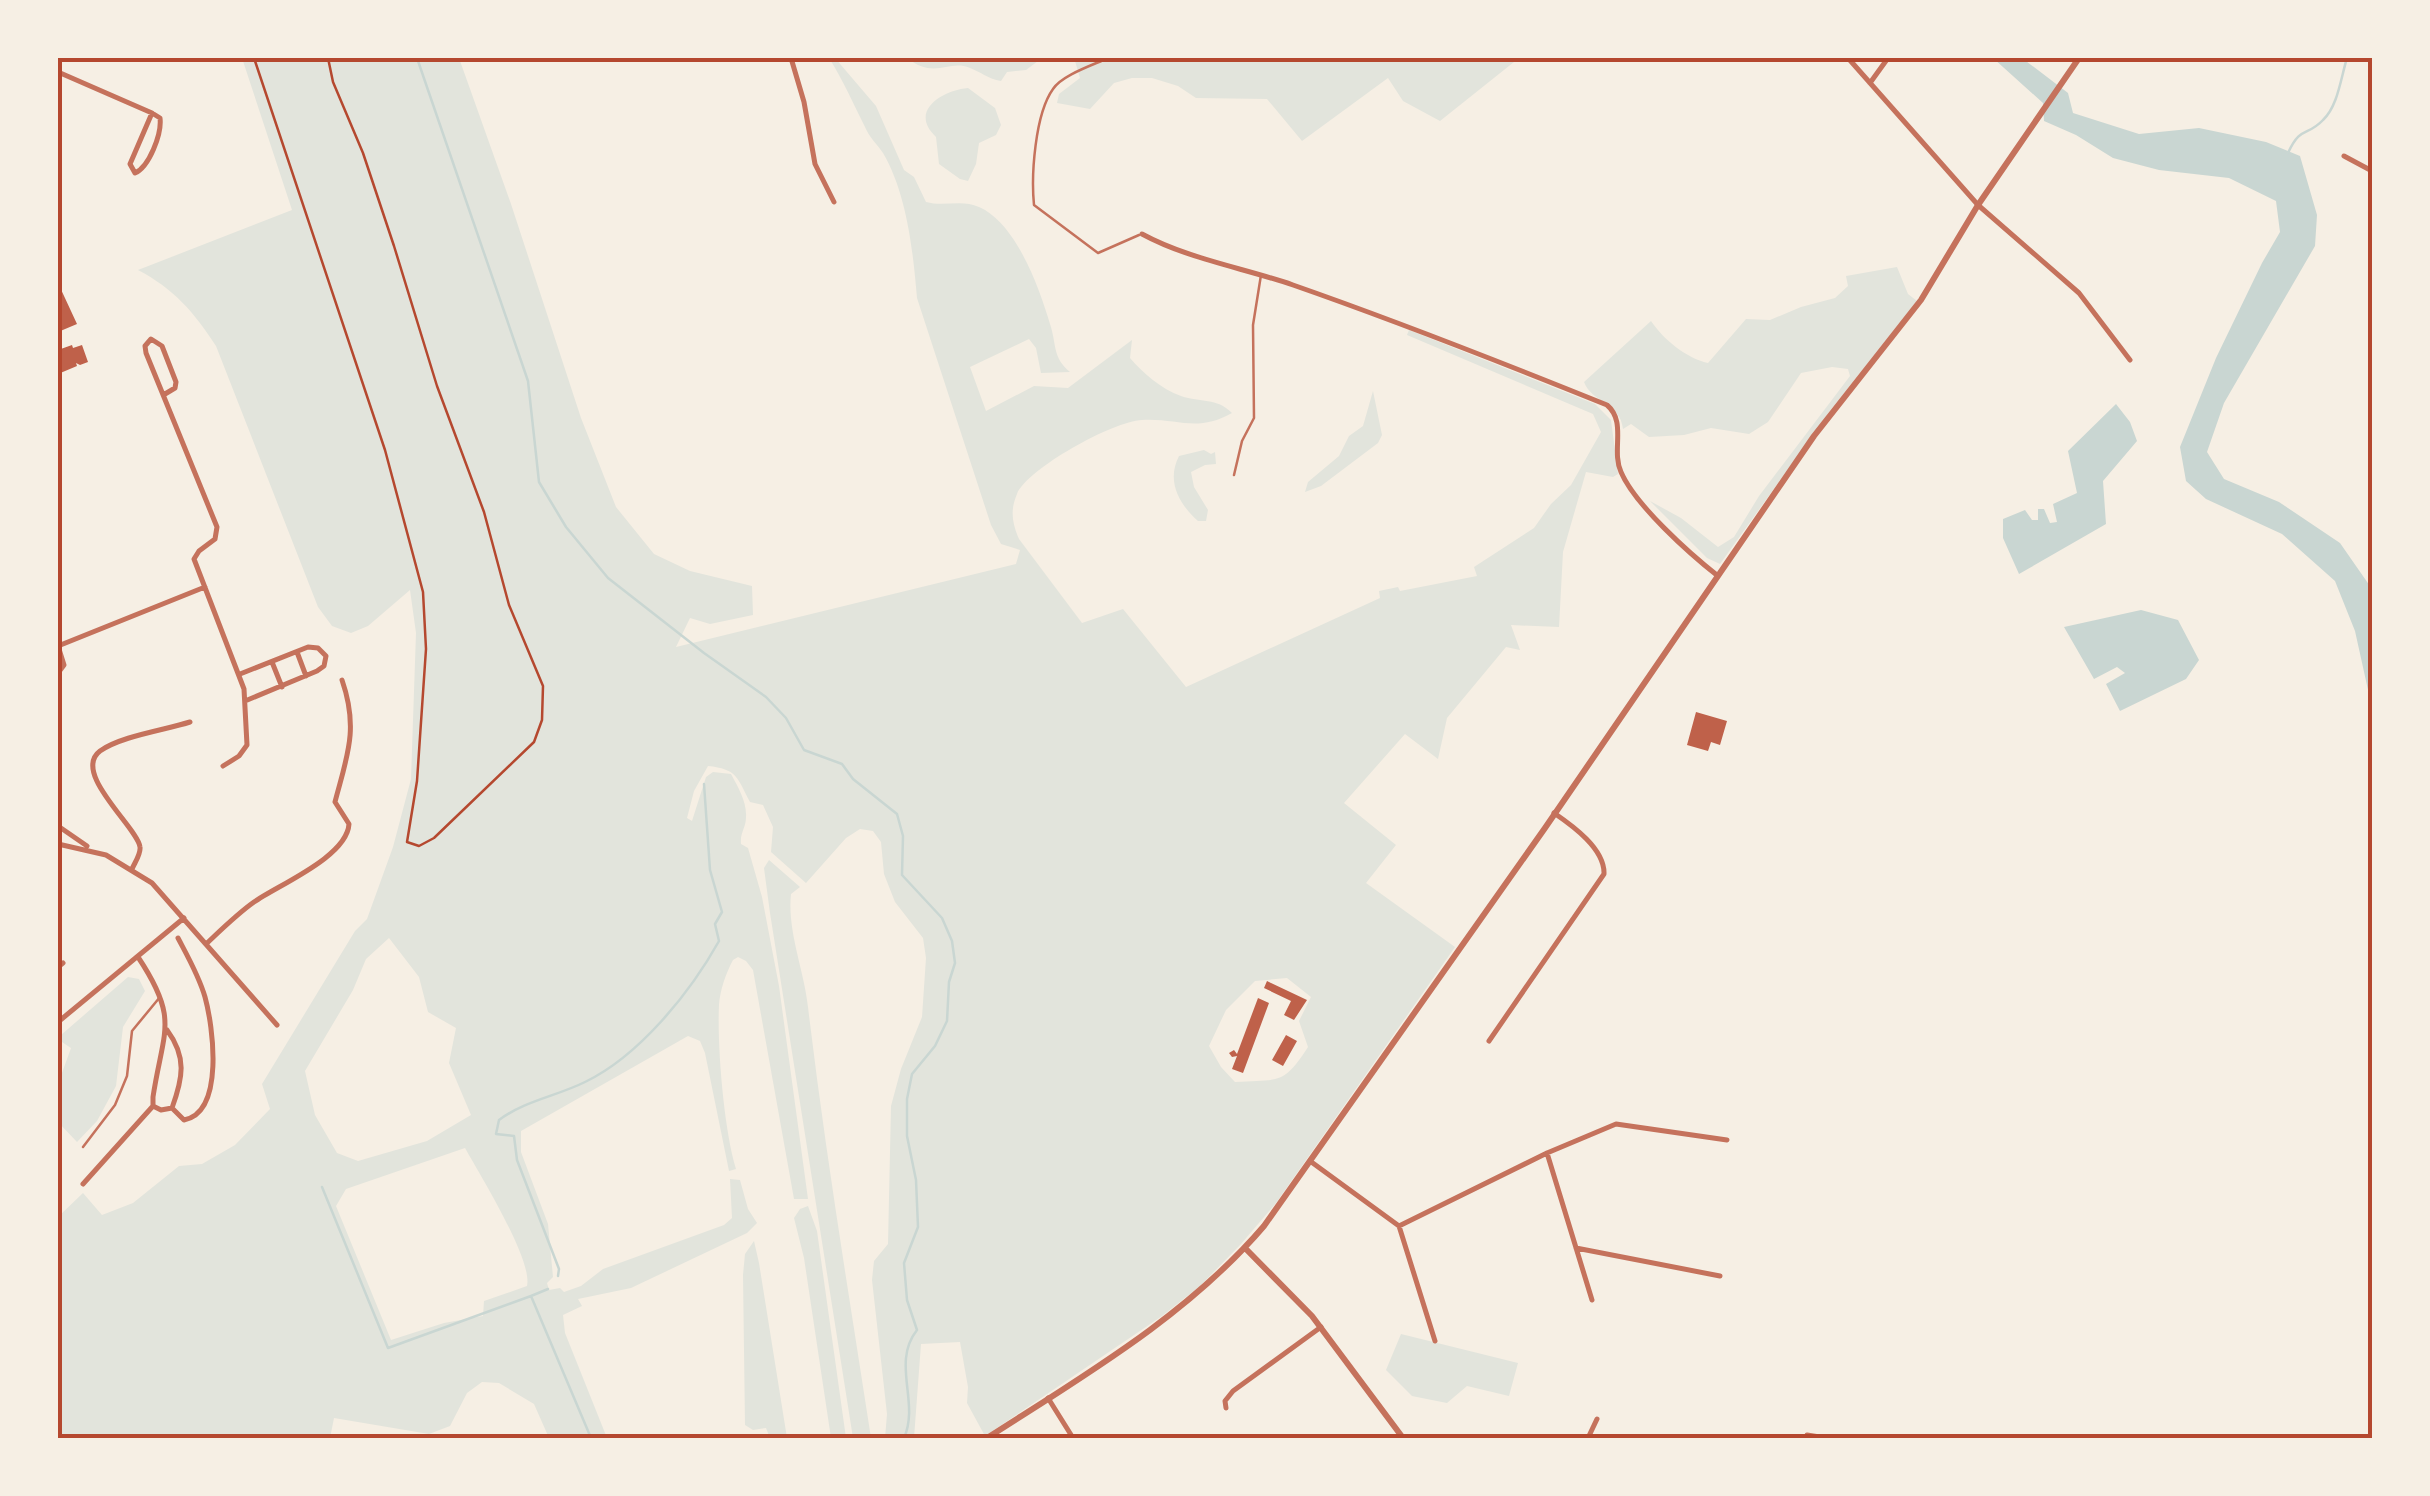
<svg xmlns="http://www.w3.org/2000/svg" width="2430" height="1496" font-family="Cabin,sans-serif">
<rect width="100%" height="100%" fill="#f6efe4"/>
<!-- green -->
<path fill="#e2e4dc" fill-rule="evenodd" d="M 242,58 L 459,58 L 511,204 L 581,418 L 616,507 L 654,554 L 690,571 L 752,586 L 753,615 L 710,624 L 690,618 L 676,647 L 1016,564 L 1020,550 L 1001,544 L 991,525 L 917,298 C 913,251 907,194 883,153 C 877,144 869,137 865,127 C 853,103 843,80 829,58 L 835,58 L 876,106 L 904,170 L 914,177 L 926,202 C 944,207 962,199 979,207 C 1016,223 1039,287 1050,324 C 1057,345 1052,357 1070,372 L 1041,373 L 1036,348 L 1029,339 L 970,367 L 986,411 L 1034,386 L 1068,388 L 1132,340 L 1130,358 C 1143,373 1161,389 1181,396 C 1201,403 1216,397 1232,413 C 1197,433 1178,418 1142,420 C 1113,421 1027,469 1017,494 C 1010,510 1012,523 1019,539 L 1082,623 L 1123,609 L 1186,687 L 1380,598 L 1379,591 L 1398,587 L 1400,591 L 1477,576 L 1474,567 L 1534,528 L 1551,504 L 1571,485 L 1601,432 L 1593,414 L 1407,335 L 1409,330 L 1595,404 L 1611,420 L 1618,474 L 1613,477 L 1586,472 L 1563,552 L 1559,627 L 1511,625 L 1520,650 L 1506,647 L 1447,718 L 1438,759 L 1405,734 L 1344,803 L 1396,845 L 1366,883 L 1455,947 L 1276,1203 L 1241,1244 L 1200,1286 L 1162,1316 L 985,1436 L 967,1403 L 968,1387 L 960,1342 L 921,1344 L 914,1438 L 885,1438 L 887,1414 L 872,1280 L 874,1261 L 888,1244 L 891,1106 L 901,1069 L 922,1017 L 926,958 L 923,938 L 895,902 L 884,874 L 881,842 L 873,831 L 860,829 L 846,838 L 806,883 L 771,852 L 773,827 L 763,805 L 750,802 C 737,777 737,769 708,766 L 694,791 L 687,818 L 692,821 L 706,777 L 713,772 L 731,774 C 738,787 747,802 746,817 C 746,828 740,832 741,844 L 748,848 L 762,897 L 779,986 L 808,1199 L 794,1199 L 753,970 L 746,961 L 738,957 L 733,960 C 726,973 720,990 719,1005 C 717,1046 724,1130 736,1169 L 729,1171 L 705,1053 L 700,1041 L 688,1036 L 521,1131 L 521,1152 L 548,1224 L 553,1277 L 547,1283 L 549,1290 L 560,1288 L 564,1292 L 581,1286 L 603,1269 L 724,1225 L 732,1218 L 730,1179 L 740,1180 L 748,1209 L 757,1223 L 747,1233 L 631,1288 L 578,1299 L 582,1306 L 563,1315 L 565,1333 L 607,1438 L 549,1438 L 534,1404 L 499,1383 L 482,1382 L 467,1393 L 450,1426 L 429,1434 L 334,1418 L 330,1438 L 58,1438 L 58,1217 L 83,1193 L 102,1215 L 133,1203 L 179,1166 L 202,1164 L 235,1145 L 270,1109 L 262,1084 L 355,931 L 367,919 L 393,847 L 411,779 L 416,633 L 410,590 L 368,626 L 351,633 L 332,626 L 318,607 L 216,346 C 194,312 174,289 138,270 L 292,210 ZM 389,938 L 419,977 L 428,1012 L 456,1028 L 449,1063 L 471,1115 L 427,1141 L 358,1161 L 337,1153 L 315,1115 L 305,1071 L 353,990 L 366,959 ZM 1287,978 L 1311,997 L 1299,1021 L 1308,1047 C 1283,1086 1279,1079 1235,1082 L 1221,1067 L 1209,1046 L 1226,1010 L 1255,981 ZM 465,1148 C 480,1175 533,1260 527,1286 L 484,1301 L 483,1316 L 444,1323 L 391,1340 L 336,1206 L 346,1189 Z
M 907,58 L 1042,58 L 1026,70 L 1007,72 L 1001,81 C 988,79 981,72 970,68 C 948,59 935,80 907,58 Z
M 1065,58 L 1519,58 L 1440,121 L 1403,101 L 1388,78 L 1302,141 L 1267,99 L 1196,98 L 1178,86 L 1152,78 L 1132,78 L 1114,83 L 1090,109 L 1057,103 L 1059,94 L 1080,78 L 1075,61 Z
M 968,88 L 995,108 L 1001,125 L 996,135 L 979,143 L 976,164 L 968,181 L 960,179 L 939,164 L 936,137 C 908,111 943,90 968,88 Z
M 1897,267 L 1908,294 L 1917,301 L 1829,412 L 1720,564 L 1707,558 L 1650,501 L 1681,518 L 1718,547 L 1734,537 L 1759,496 L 1850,376 L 1848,369 L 1832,367 L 1801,373 L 1768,422 L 1749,434 L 1711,428 L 1684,435 L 1649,437 L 1631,424 L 1623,429 C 1620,402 1592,403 1584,382 L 1651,321 C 1664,340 1686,358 1708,363 L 1746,319 L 1770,320 L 1801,307 L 1835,298 L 1848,286 L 1846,276 Z
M 1373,391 L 1382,435 L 1378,443 L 1321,486 L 1305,492 L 1308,482 L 1339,456 L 1349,436 L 1363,426 Z
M 1204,450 L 1211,454 L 1215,452 L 1216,464 L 1205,465 L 1191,472 L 1194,487 L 1208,510 L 1206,521 L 1198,521 C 1179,504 1166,481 1179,456 Z
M 769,860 L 800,887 L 791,894 C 787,931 804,970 808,1007 C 825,1151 849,1295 871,1438 L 853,1438 L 770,913 L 764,868 Z
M 128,977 L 139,979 L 145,991 L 123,1027 L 116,1086 L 97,1121 L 77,1142 L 58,1122 L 58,1084 L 71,1048 L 62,1042 L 61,1035 Z
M 808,1206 L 817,1231 L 846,1438 L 831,1438 L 804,1258 L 794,1218 L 800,1209 Z
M 754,1241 L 759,1263 L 787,1438 L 770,1438 L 766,1428 L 753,1430 L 745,1425 L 743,1275 L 745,1254 Z
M 1401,1334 L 1518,1363 L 1509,1396 L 1467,1386 L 1447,1403 L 1412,1396 L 1386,1370 Z"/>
<!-- water -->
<path fill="#c9d6d2" d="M 1993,58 L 2022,58 L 2068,93 L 2073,113 L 2139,134 L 2199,128 L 2266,142 L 2300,156 L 2317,215 L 2315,246 L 2224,403 L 2207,452 L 2224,479 L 2279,502 L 2340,543 L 2372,589 L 2372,708 L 2355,631 L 2335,581 L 2282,534 L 2206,499 L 2186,481 L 2180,447 L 2216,358 L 2262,263 L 2280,232 L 2276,201 L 2229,178 L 2159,170 L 2113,158 L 2076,135 L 2044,121 L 2043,103 Z
M 2116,404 L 2130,422 L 2137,441 L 2103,481 L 2106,524 L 2019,574 L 2003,538 L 2003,519 L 2025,510 L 2032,520 L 2038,520 L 2038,509 L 2044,509 L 2050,523 L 2057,522 L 2053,504 L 2077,493 L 2068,451 Z
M 2141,610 L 2178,620 L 2199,660 L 2186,679 L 2120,711 L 2106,684 L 2125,673 L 2117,667 L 2094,679 L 2064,627 Z"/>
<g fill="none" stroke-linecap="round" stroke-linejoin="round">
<!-- stream -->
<path stroke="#c9d6d2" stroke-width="2.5" d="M 417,58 L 528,381 L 539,482 L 566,527 L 608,578 L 704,653 L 766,697 L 786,718 L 804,750 L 842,764 L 853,779 L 897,814 L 903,836 L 902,875 L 942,918 L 952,941 L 955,963 L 949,982 L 947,1021 L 935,1046 L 912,1074 L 907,1099 L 907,1136 L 916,1180 L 918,1227 L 904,1263 L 907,1300 L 917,1330 C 891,1363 920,1402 904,1438
M 2288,153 C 2301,125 2307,137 2323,120 C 2338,106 2341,77 2347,58
M 322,1187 L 388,1348 L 531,1296
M 558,1276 L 559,1269 L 517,1160 L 514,1136 L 496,1134 L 499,1120 C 524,1101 557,1096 585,1082 C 639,1056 690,993 719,941 L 715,924 L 722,912 L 710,870 L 704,784
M 548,1289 L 531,1296 L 591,1438"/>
</g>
<!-- building -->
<path fill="#bf614a" d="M 58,283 L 77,324 L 58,332 L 58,309 L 61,308 Z
M 72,345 L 73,348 L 82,345 L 88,362 L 80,365 L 76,363 L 77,366 L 58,374 L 58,350 Z
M 1696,712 L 1727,721 L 1720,745 L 1711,742 L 1708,751 L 1687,745 Z
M 1267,981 L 1307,1000 L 1294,1020 L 1284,1015 L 1291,1001 L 1264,988 Z
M 1258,998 L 1269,1003 L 1243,1073 L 1232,1069 L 1237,1056 L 1232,1057 L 1229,1053 L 1234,1050 L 1237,1054 Z
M 1286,1035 L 1297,1041 L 1283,1066 L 1272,1060 Z"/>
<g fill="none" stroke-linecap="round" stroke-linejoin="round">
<!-- path -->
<path stroke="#b5482f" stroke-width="2.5" d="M 254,58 L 385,450 L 423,592 L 426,649 L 417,781 L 407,842 L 419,846 L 434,838 L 534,742 L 542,720 L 543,686 L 509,605 L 484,512 L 437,386 L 394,246 L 363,153 L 333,82 L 328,58"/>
<!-- service -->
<path stroke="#c5725c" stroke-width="2.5" d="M 1108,58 C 1093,65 1062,75 1053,89 C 1035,114 1031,175 1034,205 L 1098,253 L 1139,235
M 1234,475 L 1242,441 L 1254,418 L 1253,325 L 1261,275
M 83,1147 L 115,1105 L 127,1076 L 132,1031 L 160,997"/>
<!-- minor -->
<path stroke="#c5725c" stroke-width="5" d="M 791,58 L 804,102 L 815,164 L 834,202
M 1848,58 L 1978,205 L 2079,293 L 2130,360
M 58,72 L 152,113 L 160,118 C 162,134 149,167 135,173 L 130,164 L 152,113
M 1870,83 L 1888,58
M 2344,156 L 2372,171
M 1142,234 C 1188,259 1244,268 1293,285 C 1399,322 1503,363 1607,405 C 1627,422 1611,450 1621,472 C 1635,505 1690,554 1718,576
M 165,394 L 175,388 L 176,382 L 162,346 L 151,339 L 145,346 L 146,353 L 217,527 L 215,539 L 199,551 L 194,559 L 244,689 L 247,745 L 239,756 L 223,766
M 58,646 L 205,587
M 297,652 L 306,676
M 272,662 L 282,687
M 58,673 L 64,665 L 58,646
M 240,674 L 308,647 L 318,648 L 326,656 L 324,666 L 317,671 L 245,701
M 58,826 L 87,846
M 58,844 L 106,855 L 152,883 L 277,1025
M 132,869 C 135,862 141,854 140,847 C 138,828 71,773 100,751 C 121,736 165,730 190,722
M 206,944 C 221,930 237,914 254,902 C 278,885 347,857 349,824 L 335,802 C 347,756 359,729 342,680
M 138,957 C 180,1020 163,1030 153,1097 L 153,1106 L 161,1110 L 172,1108 C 183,1078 187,1057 167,1030
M 58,967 L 63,963
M 58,1022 L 184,918
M 1489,1041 L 1604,874 C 1605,849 1573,826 1554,813
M 172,1108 L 184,1120 C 225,1112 213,1026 205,997 C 199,976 188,957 178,938
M 1547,1153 L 1592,1300
M 1310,1161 L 1399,1226 L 1435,1341
M 83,1184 L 153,1106
M 1399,1226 L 1547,1153 L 1616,1124 L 1727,1140
M 1576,1248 L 1720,1276
M 1048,1398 L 1073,1438
M 1226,1408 L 1225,1401 L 1233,1391 L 1321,1327
M 1807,1435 L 1826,1438
M 1588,1438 L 1597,1419"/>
<!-- tertiary -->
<path stroke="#c5725c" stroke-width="6" d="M 1245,1248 L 1312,1316 L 1403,1438
M 987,1438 C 1085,1375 1188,1315 1264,1226 L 1545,828 L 1814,436 L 1921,300 L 1978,205 L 2079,58"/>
</g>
<!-- border -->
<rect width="2430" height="1496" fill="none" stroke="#f6efe4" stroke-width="120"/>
<rect x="60" y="60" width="2310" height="1376" fill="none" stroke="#b5482f" stroke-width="4"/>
</svg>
